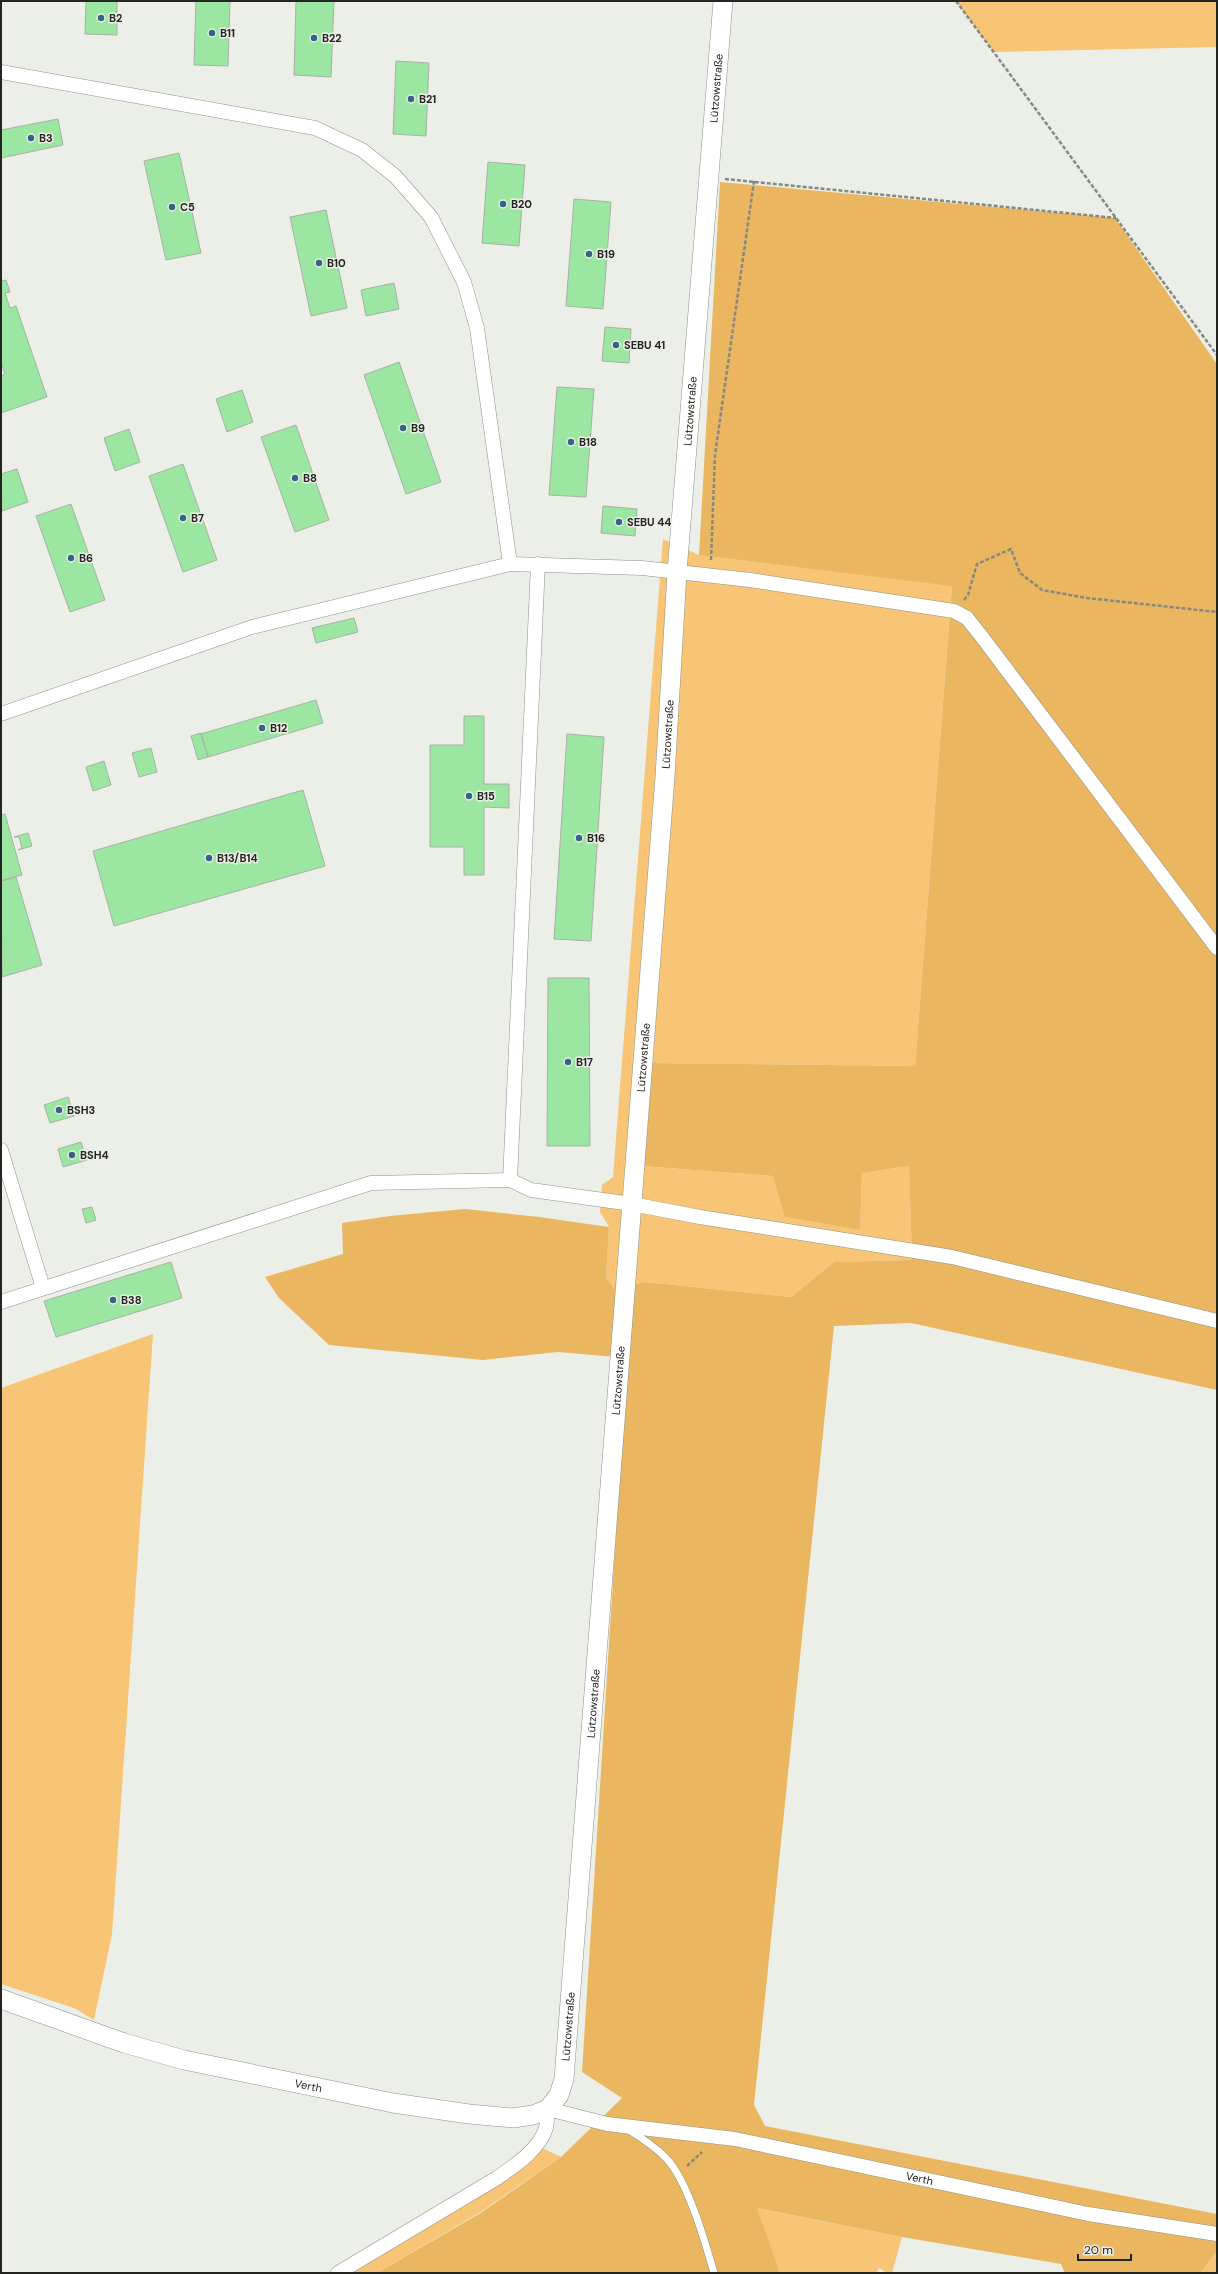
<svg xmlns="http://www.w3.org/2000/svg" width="1218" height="2274" font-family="'DM Sans',sans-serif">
<rect width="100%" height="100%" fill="#ecefe7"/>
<!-- green -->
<path fill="#f7c575" d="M 956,1 L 1217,1 L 1217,47 L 994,52 Z
M 663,539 L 699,555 L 952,585 L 915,1066 L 647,1063 L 641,1166 L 773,1176 L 786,1217 L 860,1230 L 862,1173 L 909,1166 L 912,1260 L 834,1262 L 791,1297 L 645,1282 L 614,1290 L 606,1278 L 609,1227 L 600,1212 L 602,1185 L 613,1177 Z
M 153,1334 L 112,1934 L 94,2020 L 74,2008 L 1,1984 L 1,1388 Z
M 536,2145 L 561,2157 L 482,2211 L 377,2273 L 338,2273 L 497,2178 Z
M 756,2208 L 902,2237 L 892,2273 L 887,2273 L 879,2268 L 876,2273 L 778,2273 L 779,2270 Z
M 1217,2251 L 1217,2273 L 1200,2273 Z"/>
<!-- forest -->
<path fill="#eab65f" d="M 720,182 L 1115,218 L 1217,364 L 1217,1390 L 911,1323 L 834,1326 L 754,2105 L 765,2126 L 1217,2214 L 1217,2251 L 1200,2273 L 1065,2273 L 1061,2264 L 902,2237 L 757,2208 L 779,2270 L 778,2273 L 377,2273 L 482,2212 L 561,2157 L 622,2098 L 582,2072 L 627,1358 L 558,1352 L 483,1360 L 329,1345 L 279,1298 L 265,1277 L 343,1254 L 342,1223 L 390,1216 L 465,1209 L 539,1217 L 609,1227 L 606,1278 L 614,1289 L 645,1282 L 791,1297 L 834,1262 L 912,1260 L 909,1166 L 862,1173 L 860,1230 L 785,1217 L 773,1176 L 641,1166 L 647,1063 L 915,1066 L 952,586 L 699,555 Z"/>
<!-- building -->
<path fill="#9be6a1" stroke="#a9b0a9" d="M 86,1 L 117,1 L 117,35 L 85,34 Z
M 196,1 L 230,1 L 228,66 L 194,65 Z
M 296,1 L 334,1 L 331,77 L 294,75 Z
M 396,61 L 429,63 L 426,136 L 393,134 Z
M 58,119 L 63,145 L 1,158 L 1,130 Z
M 179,153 L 201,253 L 166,260 L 144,161 Z
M 488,162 L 525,165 L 519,246 L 482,243 Z
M 574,199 L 611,202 L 603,309 L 566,306 Z
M 326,210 L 347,308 L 311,316 L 290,217 Z
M 6,280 L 10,292 L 5,293 L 10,308 L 16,306 L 47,397 L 1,413 L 1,376 L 5,374 L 1,363 L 1,281 Z
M 394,283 L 399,309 L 366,316 L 361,290 Z
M 605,327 L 631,329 L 629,363 L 602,361 Z
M 399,362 L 441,482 L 406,494 L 364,375 Z
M 557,387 L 594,389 L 586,497 L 549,495 Z
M 242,390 L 253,422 L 227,432 L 216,399 Z
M 296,425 L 329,520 L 295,532 L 261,437 Z
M 129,429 L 140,462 L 115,471 L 104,438 Z
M 183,464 L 217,560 L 183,572 L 149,476 Z
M 17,469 L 28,502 L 2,511 L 1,474 Z
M 71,504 L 105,600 L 70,612 L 36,516 Z
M 603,506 L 637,509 L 635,536 L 601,533 Z
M 354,618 L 358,632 L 316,643 L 312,628 Z
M 316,700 L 323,723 L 208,757 L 201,734 Z
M 464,716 L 484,716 L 484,784 L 509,784 L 509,808 L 484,807 L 484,875 L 464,875 L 464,847 L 430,847 L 430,745 L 464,745 Z
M 201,733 L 208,757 L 198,760 L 191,736 Z
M 567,734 L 604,737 L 591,941 L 554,939 Z
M 151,748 L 157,772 L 139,777 L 132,753 Z
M 104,761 L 111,785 L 93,791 L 86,767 Z
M 303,790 L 325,866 L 114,926 L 93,851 Z
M 5,814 L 22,875 L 1,881 L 1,815 Z
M 28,833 L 32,846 L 18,850 L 22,848 L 19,837 L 14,837 Z
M 16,877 L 42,965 L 2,977 L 1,881 Z
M 548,978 L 589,978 L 590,1146 L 547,1146 Z
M 68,1097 L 74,1116 L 50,1123 L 44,1105 Z
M 81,1142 L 87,1160 L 63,1167 L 58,1149 Z
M 92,1207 L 96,1220 L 86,1223 L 82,1209 Z
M 171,1262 L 182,1298 L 56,1337 L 44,1301 Z"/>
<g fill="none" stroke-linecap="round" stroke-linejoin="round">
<defs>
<path id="lane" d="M 629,2130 C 642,2138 655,2147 666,2158 C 688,2181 705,2242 714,2273"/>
<g id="street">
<path d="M 1,72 L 315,128 L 362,150 L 395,176 L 431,217 L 464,282 L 477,328 L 510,564"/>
<path d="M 1,714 L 252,627 L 510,564 L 642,568 L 750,580 L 954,611 L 967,618 L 982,637 L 1217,948"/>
<path d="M 1,1150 L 43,1288"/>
<path d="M 510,1180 L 538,564"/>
<path d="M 1,1302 L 371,1183 L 510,1180 L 531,1190 L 632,1204 L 700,1217 L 952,1257 L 1217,1321"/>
<path id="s1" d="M 338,2273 L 497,2178 C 514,2166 539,2150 546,2128 C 547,2123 547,2115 548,2109 L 607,2124 L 735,2139 L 1088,2214 L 1217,2234"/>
</g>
<g id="secondary">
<path id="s2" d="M 1,1999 L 124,2043 L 184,2060 L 393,2103 L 469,2114 L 513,2118 L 533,2115 L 548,2109 L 559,2095 L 564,2079 L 665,777 L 677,572 L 723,1"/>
</g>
</defs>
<!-- lane casing -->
<use href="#lane" stroke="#8f928a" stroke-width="8"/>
<!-- street casing -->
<use href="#street" stroke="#8f928a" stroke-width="15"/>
<!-- secondary casing -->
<use href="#secondary" stroke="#8f928a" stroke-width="20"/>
<!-- path -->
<path stroke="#868882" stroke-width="2.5" stroke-dasharray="4 2" stroke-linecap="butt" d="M 956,1 L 1217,355
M 725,179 L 1116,218
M 711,560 L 715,455 L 754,181
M 964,600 L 968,595 L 977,564 L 1011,549 L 1020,573 L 1042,590 L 1087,598 L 1217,612
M 687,2166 L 702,2152"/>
<!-- lane -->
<use href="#lane" stroke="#fff" stroke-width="7"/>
<!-- street -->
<use href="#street" stroke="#fff" stroke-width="14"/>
<!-- secondary -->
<use href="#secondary" stroke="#fff" stroke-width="19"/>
</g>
<!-- markers -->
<g fill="#346684" stroke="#ecefe7" stroke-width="1.5">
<circle cx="101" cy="18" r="4"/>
<circle cx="212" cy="33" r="4"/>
<circle cx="314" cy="38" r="4"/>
<circle cx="411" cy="99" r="4"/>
<circle cx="31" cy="138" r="4"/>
<circle cx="503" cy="204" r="4"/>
<circle cx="172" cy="207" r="4"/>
<circle cx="589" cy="254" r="4"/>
<circle cx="319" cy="263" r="4"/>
<circle cx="616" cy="345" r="4"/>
<circle cx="403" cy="428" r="4"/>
<circle cx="571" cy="442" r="4"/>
<circle cx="295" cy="478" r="4"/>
<circle cx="183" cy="518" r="4"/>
<circle cx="619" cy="522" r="4"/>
<circle cx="71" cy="558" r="4"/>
<circle cx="262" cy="728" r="4"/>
<circle cx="469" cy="796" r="4"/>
<circle cx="579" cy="838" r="4"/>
<circle cx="209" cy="858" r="4"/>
<circle cx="568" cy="1062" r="4"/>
<circle cx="59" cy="1110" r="4"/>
<circle cx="72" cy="1155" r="4"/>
<circle cx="113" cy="1300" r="4"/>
</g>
<g text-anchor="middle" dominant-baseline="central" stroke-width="3" stroke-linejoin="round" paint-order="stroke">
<!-- poi labels -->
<g font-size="11" font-weight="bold" fill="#242522" stroke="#ecefe7" text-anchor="start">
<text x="109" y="18">B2</text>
<text x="220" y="33">B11</text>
<text x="322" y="38">B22</text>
<text x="419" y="99">B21</text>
<text x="39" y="138">B3</text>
<text x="511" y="204">B20</text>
<text x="180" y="207">C5</text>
<text x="597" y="254">B19</text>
<text x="327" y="263">B10</text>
<text x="624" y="345">SEBU 41</text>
<text x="411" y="428">B9</text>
<text x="579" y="442">B18</text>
<text x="303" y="478">B8</text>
<text x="191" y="518">B7</text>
<text x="627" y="522">SEBU 44</text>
<text x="79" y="558">B6</text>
<text x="270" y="728">B12</text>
<text x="477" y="796">B15</text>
<text x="587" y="838">B16</text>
<text x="217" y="858">B13/B14</text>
<text x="576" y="1062">B17</text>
<text x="67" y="1110">BSH3</text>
<text x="80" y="1155">BSH4</text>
<text x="121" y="1300">B38</text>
</g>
<!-- street labels -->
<g font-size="11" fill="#242522" stroke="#ecefe7">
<text stroke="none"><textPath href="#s2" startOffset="2595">Lützowstraße</textPath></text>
<text stroke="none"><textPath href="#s2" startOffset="2271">Lützowstraße</textPath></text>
<text stroke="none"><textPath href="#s2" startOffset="1947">Lützowstraße</textPath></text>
<text stroke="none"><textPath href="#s2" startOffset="1623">Lützowstraße</textPath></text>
<text stroke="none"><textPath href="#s2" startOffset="1299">Lützowstraße</textPath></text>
<text stroke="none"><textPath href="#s2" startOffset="975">Lützowstraße</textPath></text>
<text stroke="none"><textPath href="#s2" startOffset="651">Lützowstraße</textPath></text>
<text stroke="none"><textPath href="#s2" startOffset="320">Verth</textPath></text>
<text stroke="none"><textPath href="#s1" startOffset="654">Verth</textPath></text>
</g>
</g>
<!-- border -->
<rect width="1218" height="2274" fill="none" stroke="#242522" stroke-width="4"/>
<!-- scale -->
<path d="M1078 2254v6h53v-6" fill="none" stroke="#242522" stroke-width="2"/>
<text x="1084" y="2254" font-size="12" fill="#242522" stroke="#ecefe7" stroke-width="3" paint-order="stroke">20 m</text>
</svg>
